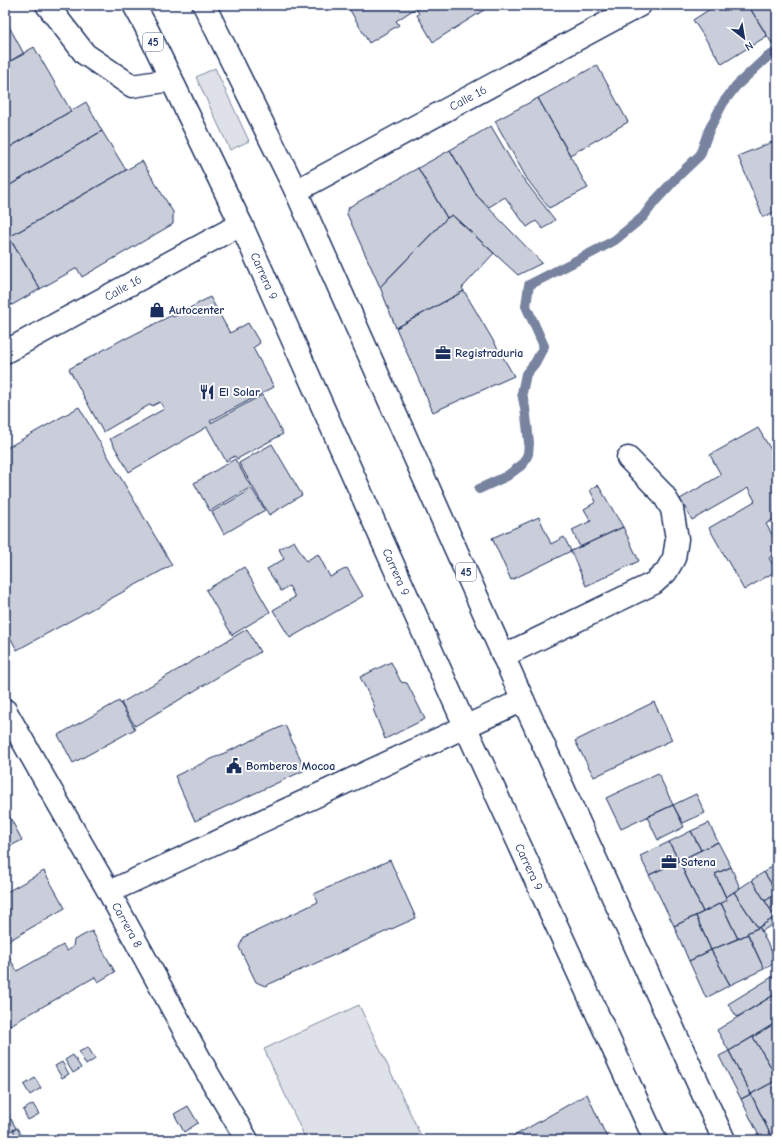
<svg xmlns="http://www.w3.org/2000/svg" width="782" height="1145" font-family="'Comic Neue',sans-serif">
<rect width="100%" height="100%" fill="#fff"/>
<filter id="ink" filterUnits="userSpaceOnUse"><feTurbulence type="fractalNoise" baseFrequency=".025" numOctaves="2"/><feDisplacementMap in="SourceGraphic" scale="8" xChannelSelector="R" yChannelSelector="G"/><feConvolveMatrix kernelMatrix="1 2 1 2 8 2 1 2 1" color-interpolation-filters="sRGB"/></filter>
<g filter="url(#ink)">
<!-- green -->
<path fill="#dee1e7" stroke="#7c88a2" d="M 215,68 L 249,141 L 230,150 L 196,77 Z
M 359,1005 L 423,1140 L 306,1140 L 264,1049 Z"/>
<g fill="none" stroke-linecap="round" stroke-linejoin="round">
<!-- stream -->
<path stroke="#77839f" stroke-width="10" d="M 479,489 L 507,476 L 523,464 L 528,454 L 529,443 L 527,424 L 525,408 L 522,393 L 526,374 L 535,363 L 544,346 L 526,306 L 529,285 L 597,250 L 615,240 L 643,217 L 655,201 L 680,174 L 700,155 L 709,130 L 723,103 L 736,86 L 766,58 L 777,52"/>
</g>
<!-- building -->
<path fill="#caceda" stroke="#1b2f5e" d="M 347,5 L 492,5 L 433,42 L 417,15 L 419,14 L 416,8 L 396,21 L 399,25 L 369,43 Z
M 716,5 L 748,5 L 767,36 L 722,64 L 693,20 Z
M 748,5 L 777,5 L 777,43 L 773,45 Z
M 5,19 L 24,54 L 5,64 Z
M 34,47 L 71,111 L 5,150 L 5,64 Z
M 597,65 L 628,122 L 570,155 L 538,98 Z
M 538,98 L 588,188 L 549,208 L 527,179 L 495,121 Z
M 86,102 L 102,131 L 5,188 L 5,150 Z
M 491,126 L 518,172 L 555,220 L 543,229 L 536,221 L 527,227 L 505,197 L 489,207 L 477,196 L 450,150 Z
M 102,131 L 126,170 L 9,237 L 5,231 L 5,188 Z
M 777,140 L 777,211 L 763,217 L 738,156 Z
M 450,150 L 477,196 L 542,263 L 518,275 L 452,215 L 447,218 L 418,168 Z
M 142,161 L 173,212 L 173,224 L 82,277 L 77,268 L 40,289 L 9,237 Z
M 418,168 L 447,218 L 380,287 L 347,214 L 349,207 Z
M 452,215 L 494,253 L 462,288 L 464,291 L 396,328 L 380,287 L 447,218 Z
M 5,231 L 40,289 L 12,305 L 5,294 Z
M 464,291 L 514,376 L 433,412 L 396,328 Z
M 5,294 L 12,305 L 5,308 Z
M 210,297 L 230,333 L 248,323 L 260,343 L 253,348 L 274,387 L 210,421 L 211,423 L 262,395 L 283,434 L 237,459 L 235,456 L 226,461 L 207,427 L 129,472 L 110,439 L 164,409 L 160,402 L 152,406 L 151,404 L 103,432 L 69,369 L 125,338 L 125,339 L 172,315 L 173,317 Z
M 79,407 L 172,565 L 17,650 L 5,628 L 5,449 Z
M 758,428 L 777,460 L 777,517 L 766,524 L 777,543 L 777,553 L 769,558 L 776,571 L 744,590 L 709,528 L 755,501 L 748,488 L 692,520 L 680,499 L 721,475 L 710,455 Z
M 272,444 L 302,495 L 269,515 L 239,463 Z
M 235,459 L 251,487 L 210,511 L 194,483 Z
M 598,485 L 623,527 L 580,547 L 572,530 L 591,521 L 584,509 L 596,502 L 590,490 Z
M 252,489 L 265,510 L 224,534 L 212,512 Z
M 539,517 L 551,544 L 564,537 L 571,551 L 511,580 L 492,538 Z
M 623,527 L 639,561 L 586,586 L 571,551 Z
M 294,541 L 306,561 L 318,554 L 330,577 L 347,568 L 363,596 L 290,638 L 273,610 L 295,597 L 289,586 L 281,591 L 267,569 L 284,559 L 279,549 Z
M 244,567 L 270,612 L 232,635 L 206,590 Z
M 247,629 L 260,652 L 135,726 L 121,703 Z
M 391,662 L 401,682 L 407,683 L 425,719 L 385,739 L 373,709 L 375,707 L 360,677 Z
M 119,701 L 135,729 L 73,763 L 58,735 Z
M 654,702 L 672,740 L 594,777 L 575,741 Z
M 285,725 L 305,770 L 195,821 L 175,776 Z
M 658,773 L 673,805 L 621,829 L 606,798 Z
M 696,794 L 705,813 L 683,823 L 673,805 Z
M 673,805 L 684,827 L 658,840 L 647,817 Z
M 5,808 L 22,840 L 5,849 Z
M 709,823 L 718,842 L 701,850 L 691,831 Z
M 691,831 L 701,850 L 679,861 L 669,842 Z
M 669,842 L 679,861 L 649,875 L 640,856 Z
M 718,842 L 731,867 L 715,874 L 727,900 L 703,912 L 679,861 Z
M 390,860 L 416,918 L 265,986 L 256,982 L 239,947 L 244,937 L 318,902 L 314,894 Z
M 679,861 L 703,912 L 674,926 L 649,875 Z
M 774,865 L 777,870 L 777,890 L 776,891 L 764,872 Z
M 731,867 L 740,888 L 726,897 L 715,874 Z
M 44,871 L 65,908 L 5,943 L 5,893 Z
M 764,872 L 777,893 L 765,901 L 752,880 Z
M 752,880 L 775,917 L 758,928 L 734,892 Z
M 734,892 L 758,928 L 747,933 L 748,934 L 738,939 L 721,903 L 727,900 L 726,897 Z
M 777,893 L 777,904 L 770,909 L 765,901 Z
M 721,903 L 738,939 L 711,950 L 696,916 Z
M 696,916 L 711,950 L 689,961 L 674,926 Z
M 772,919 L 775,923 L 762,931 L 759,927 Z
M 759,927 L 777,962 L 764,969 L 747,933 Z
M 92,931 L 115,972 L 98,982 L 95,977 L 5,1028 L 5,950 L 17,971 L 63,945 L 67,951 L 73,947 L 74,940 Z
M 748,934 L 764,969 L 730,985 L 711,950 Z
M 711,950 L 730,985 L 706,998 L 689,961 Z
M 777,974 L 777,993 L 737,1017 L 728,1004 Z
M 777,993 L 777,1022 L 729,1051 L 717,1030 Z
M 777,1022 L 777,1077 L 753,1037 Z
M 753,1037 L 777,1077 L 777,1080 L 751,1094 L 729,1051 Z
M 88,1047 L 95,1059 L 86,1065 L 79,1052 Z
M 729,1051 L 751,1094 L 741,1099 L 719,1056 Z
M 73,1055 L 81,1068 L 73,1073 L 65,1060 Z
M 62,1062 L 69,1074 L 62,1078 L 55,1066 Z
M 35,1078 L 41,1088 L 30,1095 L 24,1085 Z
M 777,1080 L 777,1140 L 773,1140 L 751,1094 Z
M 587,1094 L 608,1140 L 507,1140 Z
M 751,1094 L 773,1140 L 761,1140 L 741,1099 Z
M 33,1104 L 39,1114 L 28,1120 L 23,1110 Z
M 188,1106 L 198,1123 L 184,1132 L 174,1114 Z
M 7,1111 L 10,1117 L 5,1120 L 5,1112 Z
M 11,1119 L 16,1128 L 11,1131 L 5,1123 Z
M 6,1128 L 12,1138 L 9,1140 L 5,1140 L 5,1129 Z
M 17,1128 L 23,1139 L 21,1140 L 19,1140 L 13,1131 Z"/>
<g fill="none" stroke-linecap="round" stroke-linejoin="round">
<defs>
<path id="street" d="M 296,191 L 640,5
M 5,352 L 241,224
M 503,656 L 654,583 L 666,572 L 674,558 L 677,539 L 672,509 L 663,494 L 628,458
M 5,710 L 109,892 L 208,1074 L 247,1140
M 109,892 L 523,700"/>
<path id="secondary" d="M 47,5 L 85,54 L 132,86 L 172,80"/>
<path id="highway" d="M 134,5 L 145,25 L 241,224 L 466,728 L 655,1140
M 204,5 L 296,191 L 523,700 L 724,1140"/>
</defs>
<!-- street casing -->
<use href="#street" stroke="#1b2f5e" stroke-width="25"/>
<!-- secondary casing -->
<use href="#secondary" stroke="#1b2f5e" stroke-width="25"/>
<!-- highway casing -->
<use href="#highway" stroke="#1b2f5e" stroke-width="25"/>
<!-- street -->
<use href="#street" stroke="#fff" stroke-width="22"/>
<!-- secondary -->
<use href="#secondary" stroke="#fff" stroke-width="22"/>
<!-- highway -->
<use href="#highway" stroke="#fff" stroke-width="22"/>
</g>
</g>
<!-- icons -->
<defs>
<symbol id="shop-bare" viewBox="-9 -9 18 18"><path d="M-5-2.5h2.3a2.7 3.5 0 0 1 5.4 0H5L5.5 6h-11ZM-1.5-2.5h3a1.5 2.3 0 0 0-3 0Z" fill="#1b2f5e" stroke="#fff" stroke-width="2.5" paint-order="stroke"/></symbol>
<symbol id="office-bare" viewBox="-9 -9 18 18"><path d="M-6-3h4V-5.5h4V-3h4V5H-6ZM-1-4.5V-3h2v-1.5ZM-6 0V1H6V0Z" fill="#1b2f5e" stroke="#fff" stroke-width="2.5" paint-order="stroke"/></symbol>
<symbol id="restaurant-bare" viewBox="-9 -9 18 18"><path d="M-5-6h1v4h1v-4h1v4h1v-4h1v5L-1.5 .5V6h-2V.5L-5-1ZM5-6V6H3V1.5H1.5Q1.5-4 5-6Z" fill="#1b2f5e" stroke="#fff" stroke-width="2.5" paint-order="stroke"/></symbol>
<symbol id="civic-bare" viewBox="-9 -9 18 18"><path d="M-.6-6.5H3V-4.5H.6V-3L4-1V1h2V6H-6V1h2V-1L-.6-3ZM-1.2 2.5V6h2.4V2.5Z" fill="#1b2f5e" stroke="#fff" stroke-width="2.5" paint-order="stroke"/></symbol>
</defs>
<g fill-rule="evenodd">
<use href="#shop-bare" x="146" y="299" width="22" height="22"/>
<use href="#office-bare" x="432" y="342" width="22" height="22"/>
<use href="#restaurant-bare" x="196" y="381" width="22" height="22"/>
<use href="#civic-bare" x="223" y="755" width="22" height="22"/>
<use href="#office-bare" x="658" y="851" width="22" height="22"/>
</g>
<g text-anchor="middle" dominant-baseline="central" stroke-width="4" stroke-linejoin="round" paint-order="stroke">
<!-- shield labels -->
<g fill="#fff" stroke="#5f6d8e" stroke-width="1">
<rect x="143" y="33" width="20" height="18" rx="3"/>
<rect x="456" y="563" width="20" height="18" rx="3"/>
</g>
<g font-size="11" font-weight="bold" fill="#1b2f5e">
<text x="153" y="42">45</text>
<text x="466" y="572">45</text>
</g>
<!-- street labels -->
<g font-size="12" fill="#1b2f5e" stroke="#fff">
<text transform="translate(468 98) rotate(-28)">Calle 16</text>
<text transform="translate(264 276) rotate(66)">Carrera 9</text>
<text transform="translate(123 288) rotate(-29)">Calle 16</text>
<text transform="translate(396 572) rotate(66)">Carrera 9</text>
<text transform="translate(529 867) rotate(65)">Carrera 9</text>
<text transform="translate(127 925) rotate(61)">Carrera 8</text>
</g>
<!-- poi labels -->
<g font-size="12" font-weight="bold" fill="#1b2f5e" stroke="#fff" text-anchor="start">
<text x="169" y="310">Autocenter</text>
<text x="455" y="353">Registraduria</text>
<text x="219" y="392">El Solar</text>
<text x="246" y="766">Bomberos Mocoa</text>
<text x="681" y="862">Satena</text>
</g>
</g>
<!-- margin -->
<rect width="782" height="1145" fill="none" stroke="#fff" stroke-width="20"/>
<rect x="10" y="10" width="762" height="1125" fill="none" stroke="#1b2f5e" stroke-width="1.5" filter="url(#ink)"/>
<!-- north arrow -->
<g transform="translate(744 38) rotate(149)" stroke="#ffffff" stroke-width="3" paint-order="stroke">
<path d="M0-3L7 15L0 10L-7 15Z" fill="#1b2f5e"/>
<text y="-6" font-size="11" font-weight="bold" text-anchor="middle" fill="#1b2f5e">N</text>
</g>
</svg>
